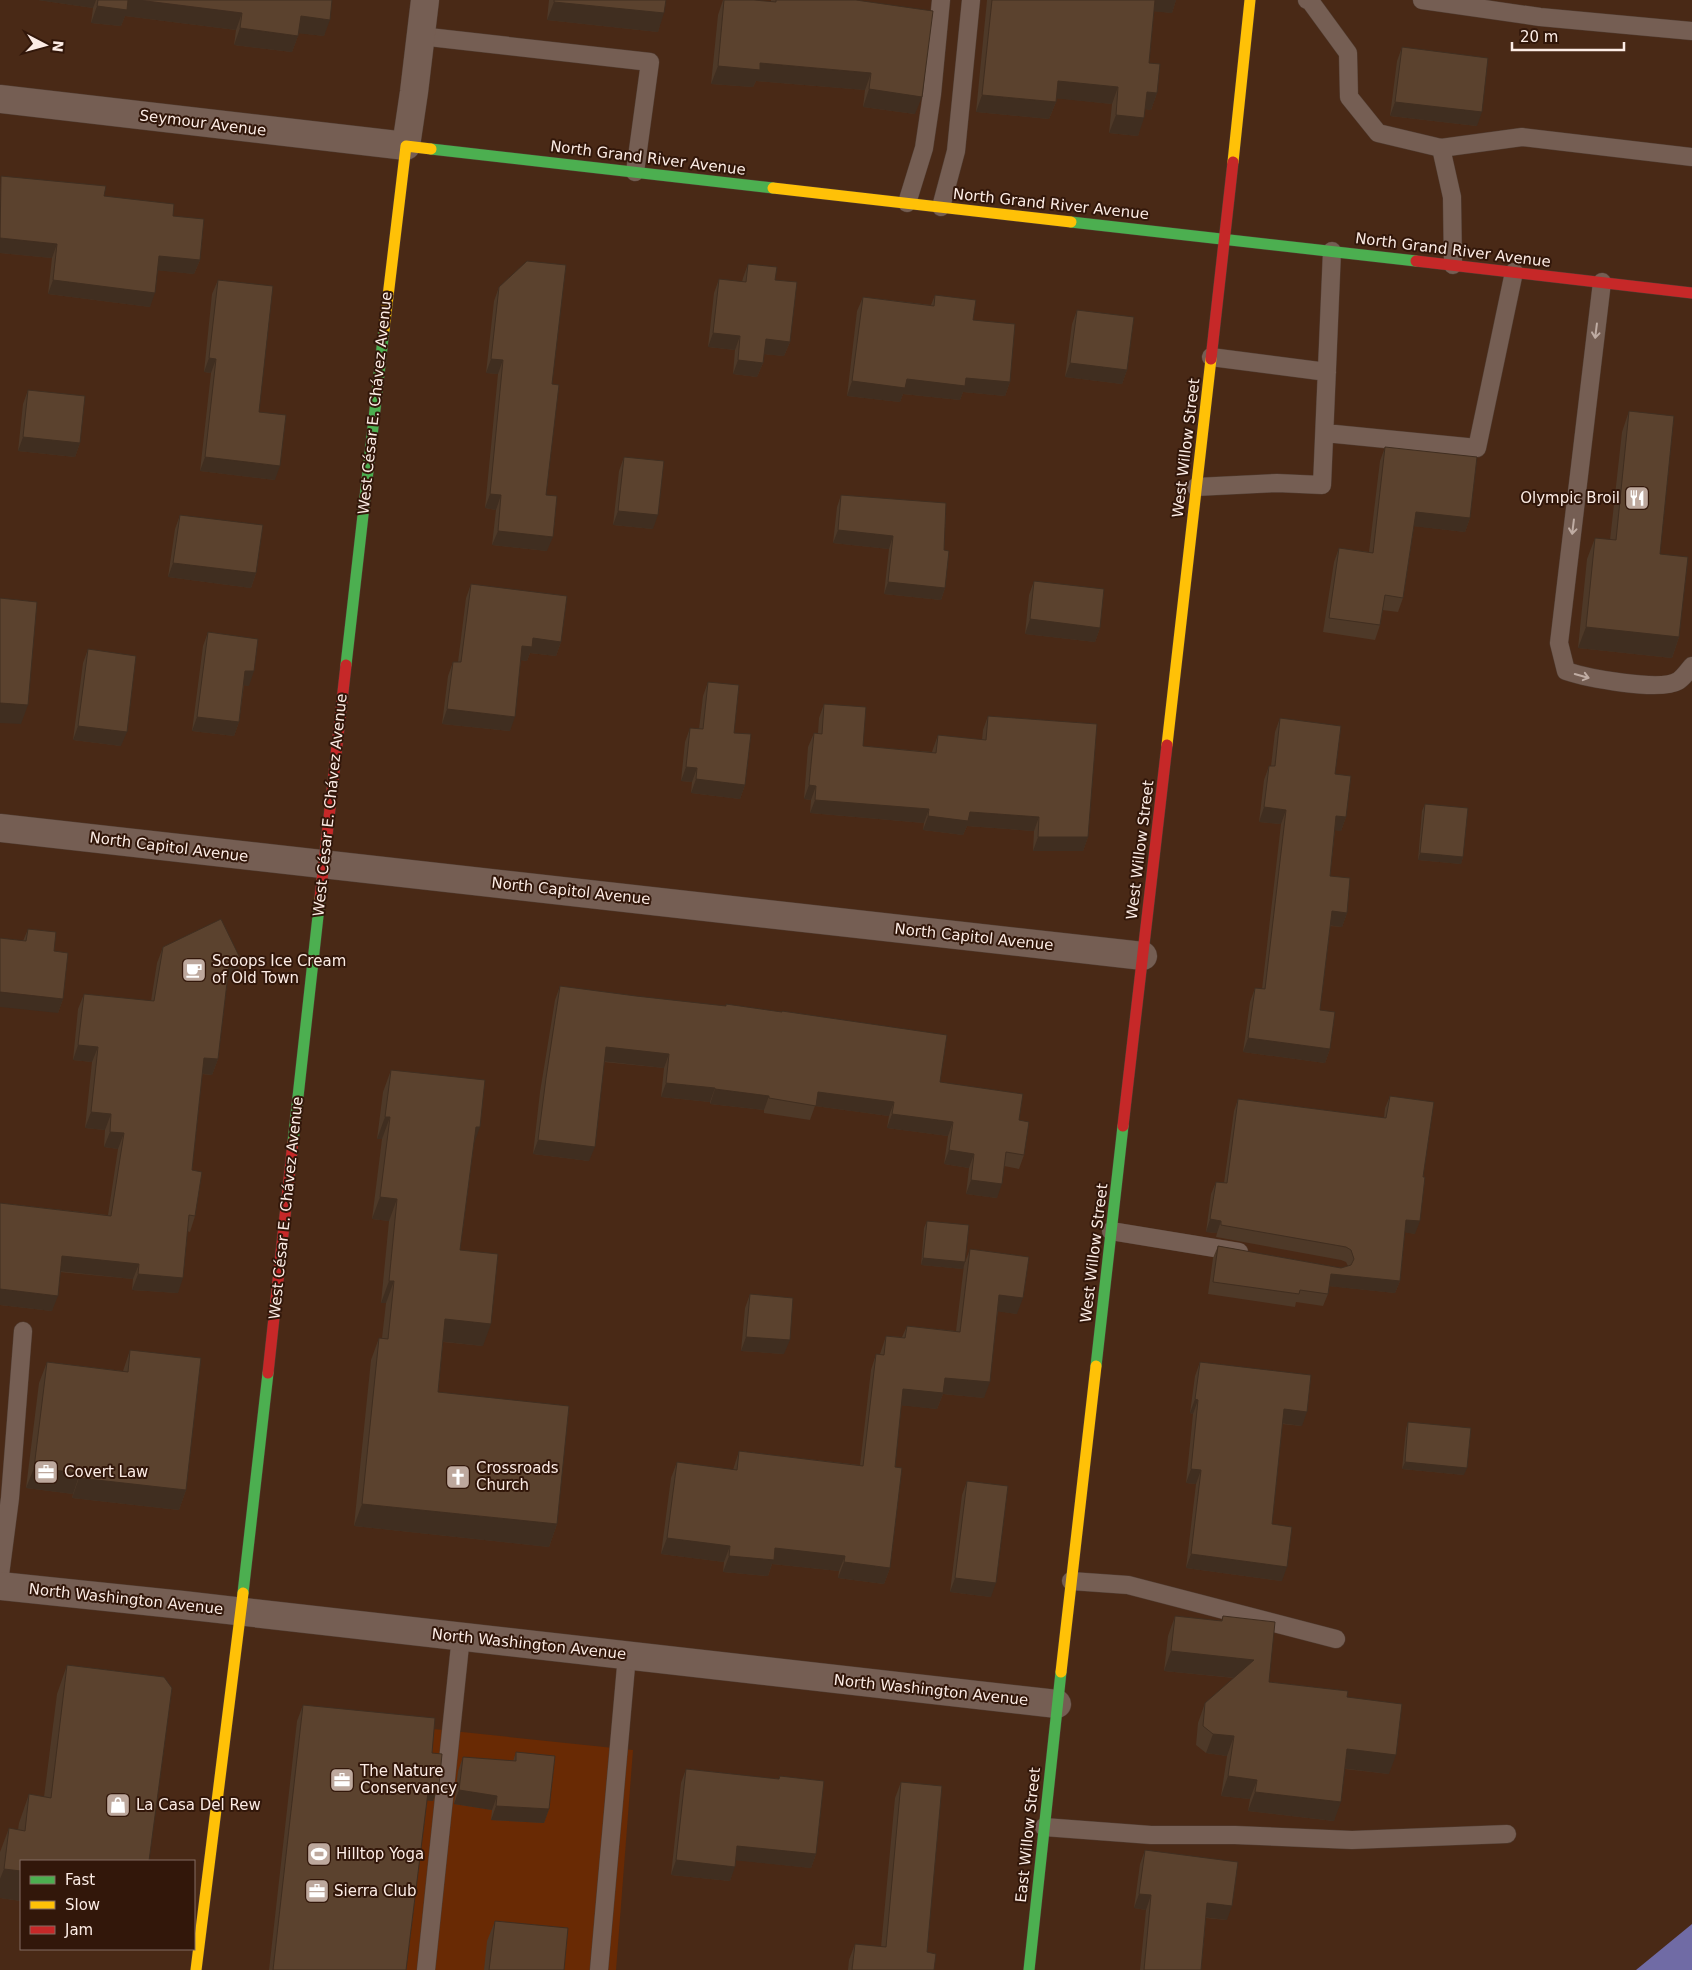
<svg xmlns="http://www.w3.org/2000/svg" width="1692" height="1970" font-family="'DejaVu Sans',sans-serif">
<rect width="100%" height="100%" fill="#492916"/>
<!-- built -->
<path fill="#692a04" d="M 318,1717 L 633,1750 L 616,1970 L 286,1970 Z"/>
<!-- water -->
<path fill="#706ba5" d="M 1692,1924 L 1692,1970 L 1636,1970 Z"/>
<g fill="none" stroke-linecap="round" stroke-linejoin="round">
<defs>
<path id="lane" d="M 1307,0 L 1310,1 L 1348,53 L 1349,97 L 1378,133 L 1441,148 L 1452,197 L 1453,265
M 1422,0 L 1540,17 L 1692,31
M 420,36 L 650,62 L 635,172
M 1441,148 L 1522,137 L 1692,157
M 907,203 L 924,148 L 932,94 L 941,0
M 941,207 L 956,151 L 971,0
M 1602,282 L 1559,643 L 1566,671 C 1587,678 1660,692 1678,681 C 1683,678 1688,671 1692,666
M 1211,357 L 1327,372
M 1325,433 L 1477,448 L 1514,272
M 1196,487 L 1277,483 L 1322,485 L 1332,251
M 1111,1231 L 1239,1252
M 0,1575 L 10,1498 L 23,1331
M 1071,1581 L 1128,1585 L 1336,1639
M 1044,1827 L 1151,1835 L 1235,1835 L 1352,1840 L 1507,1834
M 426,1970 L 461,1636
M 599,1970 L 627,1655"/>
<path id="street" d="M 0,99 L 406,146 L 414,92 L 425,0
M 0,828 L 1143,956
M 0,1586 L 183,1605 L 1057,1704"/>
<path id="fast" d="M 431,149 L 773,188
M 1071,222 L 1416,261
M 346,665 L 384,330
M 293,1142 L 320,898
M 1096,1366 L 1123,1126
M 243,1593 L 268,1373
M 1029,1970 L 1061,1672"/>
<path id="slow" d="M 1233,162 L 1250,0
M 773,188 L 1071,222
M 384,330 L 406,146 L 431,149
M 1167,745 L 1211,359
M 1061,1672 L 1096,1366
M 196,1970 L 243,1593"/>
<path id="jam" d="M 1416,261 L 1692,293
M 1211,359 L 1233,162
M 320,898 L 346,665
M 1123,1126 L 1167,745
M 268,1373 L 293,1142"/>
</defs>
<!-- lane casing -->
<use href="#lane" stroke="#513d32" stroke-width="19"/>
<!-- street casing -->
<use href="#street" stroke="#513d32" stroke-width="29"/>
<!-- fast casing -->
<use href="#fast" stroke="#513d32" stroke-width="12"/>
<!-- slow casing -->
<use href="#slow" stroke="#513d32" stroke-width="12"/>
<!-- jam casing -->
<use href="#jam" stroke="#513d32" stroke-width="12"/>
<!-- lane -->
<use href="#lane" stroke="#755e53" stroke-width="18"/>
<!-- street -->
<use href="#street" stroke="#755e53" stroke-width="28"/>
<!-- fast -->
<use href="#fast" stroke="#4caf50" stroke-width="11"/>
<!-- slow -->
<use href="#slow" stroke="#ffc107" stroke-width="11"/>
<!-- jam -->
<use href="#jam" stroke="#c62828" stroke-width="11"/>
</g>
<!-- wall -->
<path fill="#4e3928" d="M 38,0 L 332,0 L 324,36 L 299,33 L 292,52 L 234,45 L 236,30 L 125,16 L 121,26 L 91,23 L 93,8 Z
M 549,0 L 666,0 L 658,32 L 547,20 Z
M 723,0 L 754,0 L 771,2 L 771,0 L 856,0 L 915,114 L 863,107 L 865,90 L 756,81 L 753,87 L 711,84 L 718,15 Z
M 987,0 L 1176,0 L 1172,13 L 1154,11 L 1149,63 L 1157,93 L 1151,110 L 1145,109 L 1138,136 L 1109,133 L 1112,104 L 1056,98 L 1056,102 L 1049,119 L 976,112 Z
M 1402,47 L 1477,126 L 1390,116 L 1397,61 Z
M 1,176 L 104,196 L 173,216 L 200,260 L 194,274 L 157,270 L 150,307 L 48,294 L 52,258 L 0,253 Z
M 748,264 L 775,280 L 790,342 L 784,356 L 764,354 L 763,363 L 757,377 L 733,374 L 735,350 L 708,347 L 714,293 L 719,279 L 742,282 L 743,278 Z
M 218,280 L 259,412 L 275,480 L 200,471 L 211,373 L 204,372 L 212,294 Z
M 499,287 L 552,384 L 546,495 L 547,551 L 492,545 L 496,510 L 485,508 L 498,374 L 486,373 L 494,301 Z
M 935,295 L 973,320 L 1010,382 L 1005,396 L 963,392 L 960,400 L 903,394 L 900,402 L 847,396 L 857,311 L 863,297 L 931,305 Z
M 1077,310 L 1127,370 L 1122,384 L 1065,377 L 1072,324 Z
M 28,390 L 80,443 L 75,457 L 18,451 L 23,404 Z
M 1629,411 L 1660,554 L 1679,637 L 1672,658 L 1578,648 L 1587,559 L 1595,538 L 1610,540 L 1622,432 Z
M 1385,447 L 1470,518 L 1465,532 L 1414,526 L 1403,598 L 1398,612 L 1382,610 L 1380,625 L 1375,640 L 1323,632 L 1334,562 L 1339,548 L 1369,552 L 1380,461 Z
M 624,457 L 653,529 L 613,525 L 619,471 Z
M 841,495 L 944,550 L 945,588 L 941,600 L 884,594 L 889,549 L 833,543 L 837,507 Z
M 180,515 L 256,573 L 251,588 L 168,577 L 175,529 Z
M 1034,581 L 1100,628 L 1095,642 L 1025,634 L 1029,595 Z
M 471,584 L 561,642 L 556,656 L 530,653 L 527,661 L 521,660 L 510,731 L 442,724 L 448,676 L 453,662 L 458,662 L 466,598 Z
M 208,632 L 249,686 L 244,685 L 239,722 L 234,736 L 192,731 L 203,646 Z
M 88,649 L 121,746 L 73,740 L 83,663 Z
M 708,682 L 734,733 L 745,785 L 740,799 L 691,793 L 692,782 L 681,781 L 685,742 L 690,728 L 699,729 L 703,696 Z
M 824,704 L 863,746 L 932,752 L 933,749 L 938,735 L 982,740 L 983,730 L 988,716 L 1088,837 L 1083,851 L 1033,851 L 1034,831 L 967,826 L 963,835 L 923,830 L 924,823 L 810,813 L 811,800 L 804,799 L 808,747 L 814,733 L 818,733 L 819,718 Z
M 1280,718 L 1335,774 L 1346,817 L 1341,831 L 1335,830 L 1330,876 L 1347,913 L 1342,927 L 1330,926 L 1320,1010 L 1330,1049 L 1325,1063 L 1243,1052 L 1250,1002 L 1255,988 L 1262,989 L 1281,824 L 1259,822 L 1264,780 L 1269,766 L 1271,766 L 1275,732 Z
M 1425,804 L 1463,857 L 1461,864 L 1418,860 L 1422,811 Z
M 28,929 L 54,951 L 63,999 L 58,1013 L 23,941 Z
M 163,947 L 241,960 L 236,976 L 227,980 L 218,1059 L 212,1075 L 202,1074 L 192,1170 L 195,1216 L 190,1232 L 187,1231 L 178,1293 L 132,1290 L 133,1279 L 60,1272 L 52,1311 L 0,1305 L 0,1203 L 108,1215 L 118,1149 L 104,1147 L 105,1130 L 85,1128 L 92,1062 L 73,1060 L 78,1009 L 84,994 L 151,1001 L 157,963 Z
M 560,986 L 940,1082 L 1019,1120 L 1024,1155 L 1019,1169 L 1004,1166 L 997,1198 L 966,1194 L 969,1168 L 944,1164 L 948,1136 L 887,1128 L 889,1116 L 815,1106 L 810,1120 L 764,1113 L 764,1110 L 710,1104 L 710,1102 L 661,1097 L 664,1068 L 604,1062 L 589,1161 L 533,1154 L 540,1092 L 555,1000 Z
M 391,1070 L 474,1143 L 460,1250 L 483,1346 L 443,1342 L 438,1392 L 557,1524 L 549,1547 L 354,1526 L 371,1360 L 379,1338 L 382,1338 L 386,1303 L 381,1303 L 389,1221 L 372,1219 L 382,1139 L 377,1139 L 383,1092 Z
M 1390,1096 L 1415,1234 L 1405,1232 L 1400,1281 L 1395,1293 L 1329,1286 L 1328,1294 L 1323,1306 L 1296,1302 L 1295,1307 L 1208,1294 L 1213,1258 L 1218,1246 L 1341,1268 L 1348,1266 L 1346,1262 L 1341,1260 L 1216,1237 L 1217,1233 L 1206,1232 L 1211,1194 L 1216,1182 L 1224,1183 L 1234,1111 L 1238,1099 L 1384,1118 L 1385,1108 Z
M 927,1221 L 965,1262 L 963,1269 L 921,1265 L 924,1228 Z
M 970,1249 L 1017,1314 L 998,1311 L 984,1398 L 943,1394 L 937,1409 L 901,1405 L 895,1467 L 890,1568 L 884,1584 L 838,1578 L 839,1571 L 772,1564 L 768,1576 L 723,1572 L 724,1562 L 661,1554 L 671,1478 L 677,1462 L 733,1470 L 739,1451 L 860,1465 L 871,1370 L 876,1354 L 880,1354 L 886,1336 L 902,1337 L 907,1326 L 956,1331 L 964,1265 Z
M 750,1294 L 784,1354 L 741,1351 L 745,1308 Z
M 130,1350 L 186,1490 L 179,1510 L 72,1498 L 73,1494 L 26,1488 L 39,1383 L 47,1362 L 123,1371 Z
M 1200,1362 L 1302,1426 L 1282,1424 L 1272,1524 L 1282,1581 L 1186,1568 L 1196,1484 L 1186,1483 L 1193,1414 L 1190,1413 L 1195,1376 Z
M 1408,1422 L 1464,1475 L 1402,1469 L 1406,1429 Z
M 967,1481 L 991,1597 L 950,1592 L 962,1495 Z
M 1175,1616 L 1221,1621 L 1223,1616 L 1269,1682 L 1347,1697 L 1389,1774 L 1345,1769 L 1334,1821 L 1248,1811 L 1250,1799 L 1221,1796 L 1227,1756 L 1206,1753 L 1196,1745 L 1198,1723 L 1205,1703 L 1234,1678 L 1164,1671 L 1168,1636 Z
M 67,1665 L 164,1677 L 21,1861 L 21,1901 L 0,1898 L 0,1852 L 9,1828 L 18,1830 L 19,1823 L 29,1794 L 44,1797 L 57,1694 Z
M 303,1705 L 432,1753 L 439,1785 L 433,1801 L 427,1800 L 406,1970 L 269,1970 L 297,1721 Z
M 516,1752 L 549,1809 L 544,1823 L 491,1820 L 492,1810 L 454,1804 L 458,1771 L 463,1757 L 513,1761 Z
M 686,1769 L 779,1779 L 780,1776 L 816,1854 L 811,1868 L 736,1860 L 730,1881 L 671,1875 L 681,1783 Z
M 901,1782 L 927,1952 L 934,1970 L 848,1970 L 849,1960 L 855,1944 L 881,1947 L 895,1798 Z
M 1145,1850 L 1227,1920 L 1206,1918 L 1201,1970 L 1140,1970 L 1146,1910 L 1134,1908 L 1140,1864 Z
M 495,1921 L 564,1970 L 484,1970 L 487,1941 Z"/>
<!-- shaded-wall -->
<path fill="#402e20" d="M 38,0 L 96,0 L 93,8 Z
M 128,0 L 138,0 L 242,13 L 236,30 L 125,16 L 121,26 L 91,23 L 97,6 Z
M 1154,0 L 1176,0 L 1172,13 L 1150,11 Z
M 554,2 L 664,13 L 658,32 L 547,20 Z
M 301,16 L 330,20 L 324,36 L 295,33 Z
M 240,28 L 298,36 L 292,52 L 234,45 Z
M 760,63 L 871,73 L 865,90 L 756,81 L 753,87 L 711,84 L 718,66 Z
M 1058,81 L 1118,87 L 1112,104 L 1052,98 Z
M 869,89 L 922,97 L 915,114 L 863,107 Z
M 1147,92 L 1157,93 L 1151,110 L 1141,109 Z
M 982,95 L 1056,102 L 1049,119 L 976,112 Z
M 1395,102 L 1482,112 L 1477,126 L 1390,116 Z
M 1116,115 L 1144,118 L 1138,136 L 1109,133 Z
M 0,238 L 57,244 L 52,258 L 0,253 Z
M 159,256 L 200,260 L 194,274 L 154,270 Z
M 53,280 L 155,293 L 150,307 L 48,294 Z
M 713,333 L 740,336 L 735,350 L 708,347 Z
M 766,339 L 790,342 L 784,356 L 761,354 Z
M 209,358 L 216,359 L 211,373 L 204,372 Z
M 491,359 L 503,360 L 498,374 L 486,373 Z
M 738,360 L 763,363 L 757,377 L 733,374 Z
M 1070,363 L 1127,370 L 1122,384 L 1065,377 Z
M 966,378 L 1010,382 L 1005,396 L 963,392 L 960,400 L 903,394 L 900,402 L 847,396 L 852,381 Z
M 23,437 L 80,443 L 75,457 L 18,451 Z
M 205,457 L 280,466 L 275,480 L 200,471 Z
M 490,494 L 501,495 L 496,510 L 485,508 Z
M 618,511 L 658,515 L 653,529 L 613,525 Z
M 1416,512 L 1470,518 L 1465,532 L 1411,526 Z
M 838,530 L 893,536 L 889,549 L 833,543 Z
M 498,531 L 553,537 L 547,551 L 492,545 Z
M 173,563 L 256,573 L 251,588 L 168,577 Z
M 888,582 L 945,588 L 941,600 L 884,594 Z
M 1030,619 L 1100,628 L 1095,642 L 1025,634 Z
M 1586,627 L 1679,637 L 1672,658 L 1578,648 Z
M 533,638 L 561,642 L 556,656 L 530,653 L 527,661 L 517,660 L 522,646 Z
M 245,671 L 254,671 L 249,686 L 240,685 Z
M 0,703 L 28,705 L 21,724 L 0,723 Z
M 447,709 L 515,717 L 510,731 L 442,724 Z
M 197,717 L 239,722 L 234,736 L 192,731 Z
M 78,726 L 127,732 L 121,746 L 73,740 Z
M 686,767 L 697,768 L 692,782 L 681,781 Z
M 696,779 L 745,785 L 740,799 L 691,793 Z
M 809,785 L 816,786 L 811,800 L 804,799 Z
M 815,800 L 929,809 L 924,823 L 810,813 Z
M 1264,807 L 1286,810 L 1281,824 L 1259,822 Z
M 970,812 L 1039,817 L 1034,831 L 967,826 L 963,835 L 923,830 L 928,816 Z
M 1336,816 L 1346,817 L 1341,831 L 1331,830 Z
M 1038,837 L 1088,837 L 1083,851 L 1033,851 Z
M 1420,853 L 1463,857 L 1461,864 L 1418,860 Z
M 1332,911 L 1347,913 L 1342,927 L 1327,925 Z
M 241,960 L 236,976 L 223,982 L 229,966 Z
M 0,992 L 63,999 L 58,1013 L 0,1007 Z
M 1248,1038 L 1330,1049 L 1325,1063 L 1243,1052 Z
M 78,1045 L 98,1047 L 92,1062 L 73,1060 Z
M 606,1047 L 669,1054 L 664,1068 L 601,1061 Z
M 204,1058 L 218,1059 L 212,1075 L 198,1073 Z
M 666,1083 L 715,1088 L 710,1102 L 661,1097 Z
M 715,1089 L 769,1096 L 764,1110 L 710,1104 Z
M 818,1092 L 894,1102 L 889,1116 L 815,1106 Z
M 91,1112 L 111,1114 L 105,1130 L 85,1128 Z
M 892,1114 L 953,1122 L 948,1136 L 887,1128 Z
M 385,1117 L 390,1117 L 382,1139 L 377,1139 Z
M 476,1127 L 480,1127 L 472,1149 Z
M 110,1132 L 124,1133 L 118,1149 L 104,1147 Z
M 538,1140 L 595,1147 L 589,1161 L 533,1154 Z
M 949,1150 L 974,1154 L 969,1168 L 944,1164 Z
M 971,1180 L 1002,1184 L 997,1198 L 966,1194 Z
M 380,1197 L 397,1199 L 389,1221 L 372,1219 Z
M 1210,1219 L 1221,1221 L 1217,1233 L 1206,1232 Z
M 1406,1220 L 1420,1221 L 1415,1234 L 1402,1232 Z
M 62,1256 L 139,1264 L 133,1279 L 57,1271 Z
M 923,1258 L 965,1262 L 963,1269 L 921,1265 Z
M 138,1274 L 183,1278 L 178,1293 L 132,1290 Z
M 1331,1274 L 1400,1281 L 1395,1293 L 1327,1286 Z
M 389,1281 L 394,1281 L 386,1303 L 381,1303 Z
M 0,1289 L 58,1296 L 52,1311 L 0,1305 Z
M 999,1295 L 1023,1298 L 1017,1314 L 994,1311 Z
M 445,1319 L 491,1324 L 483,1346 L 437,1341 Z
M 746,1337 L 790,1340 L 784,1354 L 741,1351 Z
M 945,1378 L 990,1382 L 984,1398 L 943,1394 L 937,1409 L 897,1405 L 903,1389 Z
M 1195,1399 L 1198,1400 L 1193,1414 L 1190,1413 Z
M 1284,1409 L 1307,1412 L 1302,1426 L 1279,1423 Z
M 1405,1462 L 1467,1468 L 1464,1475 L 1402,1469 Z
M 34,1468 L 80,1473 L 73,1494 L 26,1488 Z
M 1191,1469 L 1201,1470 L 1196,1484 L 1186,1483 Z
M 79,1478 L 186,1490 L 179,1510 L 72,1498 Z
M 362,1504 L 557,1524 L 549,1547 L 354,1526 Z
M 667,1538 L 730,1546 L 724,1562 L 661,1554 Z
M 775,1548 L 845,1556 L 839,1571 L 772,1564 L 768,1576 L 723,1572 L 729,1556 Z
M 1191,1554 L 1287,1567 L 1282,1581 L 1186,1568 Z
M 844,1562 L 890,1568 L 884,1584 L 838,1578 Z
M 955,1578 L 996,1583 L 991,1597 L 950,1592 Z
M 1171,1651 L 1254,1660 L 1247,1679 L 1164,1671 Z
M 1213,1734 L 1234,1736 L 1227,1756 L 1206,1753 Z
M 1347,1749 L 1396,1755 L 1389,1774 L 1340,1768 Z
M 1228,1776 L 1257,1780 L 1250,1799 L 1221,1796 Z
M 429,1784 L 439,1785 L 433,1801 L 423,1800 Z
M 459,1790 L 497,1796 L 492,1810 L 454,1804 Z
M 1255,1792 L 1341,1802 L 1334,1821 L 1248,1811 Z
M 496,1806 L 549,1809 L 544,1823 L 491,1820 Z
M 737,1846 L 816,1854 L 811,1868 L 732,1860 Z
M 676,1860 L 735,1867 L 730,1881 L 671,1875 Z
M 4,1869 L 21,1871 L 21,1901 L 0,1898 L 0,1879 Z
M 1139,1894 L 1151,1895 L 1146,1910 L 1134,1908 Z
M 1207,1903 L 1232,1906 L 1227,1920 L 1202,1917 Z"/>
<!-- building -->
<path fill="#5b422e" stroke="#402e20" d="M 98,0 L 128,0 L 127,10 L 97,6 Z
M 138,0 L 332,0 L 330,20 L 301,16 L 298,36 L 240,28 L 242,13 Z
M 554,0 L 666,0 L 664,13 L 554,2 Z
M 724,0 L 754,0 L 776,2 L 776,0 L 856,0 L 933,11 L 922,97 L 869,89 L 871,73 L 760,63 L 760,70 L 718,66 Z
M 992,0 L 1155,0 L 1149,63 L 1160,64 L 1157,93 L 1147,92 L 1144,118 L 1116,115 L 1118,87 L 1058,81 L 1056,102 L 982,95 Z
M 1402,47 L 1488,58 L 1482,112 L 1395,102 Z
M 1,176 L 106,186 L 104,196 L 174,204 L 173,216 L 204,219 L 200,260 L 159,256 L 155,293 L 53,280 L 57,244 L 0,238 Z
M 527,261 L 566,265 L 552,384 L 559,385 L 546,495 L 557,496 L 553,537 L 498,531 L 501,495 L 490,494 L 503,360 L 491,359 L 499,287 Z
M 748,264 L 777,267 L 775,280 L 797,282 L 790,342 L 766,339 L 763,363 L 738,360 L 740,336 L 713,333 L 719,279 L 746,282 Z
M 218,280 L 273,286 L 259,412 L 286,415 L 280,466 L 205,457 L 216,359 L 209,358 Z
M 935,295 L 976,300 L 973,320 L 1015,324 L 1010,382 L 966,378 L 965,386 L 907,379 L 905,388 L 852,381 L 863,297 L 934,306 Z
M 1077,310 L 1134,317 L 1127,370 L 1070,363 Z
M 28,390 L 85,396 L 80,443 L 23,437 Z
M 1629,411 L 1674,416 L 1660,554 L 1688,557 L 1679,637 L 1586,627 L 1595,538 L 1616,540 Z
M 1385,447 L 1477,457 L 1470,518 L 1416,512 L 1403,598 L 1385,595 L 1380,625 L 1329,618 L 1339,548 L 1373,553 Z
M 624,457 L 664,461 L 658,515 L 618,511 Z
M 841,495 L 946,503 L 944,550 L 949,551 L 945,588 L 888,582 L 893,536 L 838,530 Z
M 180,515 L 263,525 L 256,573 L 173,563 Z
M 1034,581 L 1104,589 L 1100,628 L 1030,619 Z
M 471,584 L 567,596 L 561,642 L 533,638 L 532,647 L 522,646 L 515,717 L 447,709 L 453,662 L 461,662 Z
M 0,598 L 37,602 L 28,705 L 0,703 Z
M 208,632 L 258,639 L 254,671 L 245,671 L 239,722 L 197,717 Z
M 88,649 L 136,656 L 127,732 L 78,726 Z
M 708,682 L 739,685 L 734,733 L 751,734 L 745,785 L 696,779 L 697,768 L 686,767 L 690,728 L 703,729 Z
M 824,704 L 866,707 L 863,746 L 936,753 L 938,735 L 986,740 L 988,716 L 1097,724 L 1088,837 L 1038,837 L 1039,817 L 970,812 L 968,821 L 928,816 L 929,809 L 815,800 L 816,786 L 809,785 L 814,733 L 822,734 Z
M 1280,718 L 1341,726 L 1335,774 L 1351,776 L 1346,817 L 1336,816 L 1330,876 L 1350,878 L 1347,913 L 1332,911 L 1320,1010 L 1335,1012 L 1330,1049 L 1248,1038 L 1255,988 L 1265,989 L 1286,810 L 1264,807 L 1269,766 L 1275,766 Z
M 1425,804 L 1468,808 L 1463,857 L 1420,853 Z
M 221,919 L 241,960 L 229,966 L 218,1059 L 204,1058 L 192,1170 L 202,1172 L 195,1216 L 189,1215 L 183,1278 L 138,1274 L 139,1264 L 62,1256 L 58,1296 L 0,1289 L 0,1203 L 111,1216 L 124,1133 L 110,1132 L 111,1114 L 91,1112 L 98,1047 L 78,1045 L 84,994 L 154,1001 L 163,947 Z
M 28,929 L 56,932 L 54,951 L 68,953 L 63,999 L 0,992 L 0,938 L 26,941 Z
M 560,986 L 636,996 L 726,1006 L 726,1004 L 782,1012 L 782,1011 L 947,1035 L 940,1082 L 1023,1094 L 1019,1120 L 1029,1122 L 1024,1155 L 1006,1152 L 1002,1184 L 971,1180 L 974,1154 L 949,1150 L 953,1122 L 892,1114 L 894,1102 L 818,1092 L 816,1106 L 769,1098 L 769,1096 L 715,1089 L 715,1088 L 666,1083 L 669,1054 L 606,1047 L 595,1147 L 538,1140 L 546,1078 Z
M 391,1070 L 485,1080 L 480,1127 L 476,1127 L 460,1250 L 498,1254 L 491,1324 L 445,1319 L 438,1392 L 569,1406 L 557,1524 L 362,1504 L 379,1338 L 388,1339 L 394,1281 L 389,1281 L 397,1199 L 380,1197 L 390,1117 L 385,1117 Z
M 1390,1096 L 1434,1102 L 1423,1177 L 1425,1177 L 1420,1221 L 1406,1220 L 1400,1281 L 1331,1274 L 1328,1294 L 1300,1290 L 1299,1294 L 1213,1282 L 1218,1246 L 1341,1268 L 1351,1265 L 1354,1259 L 1351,1250 L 1346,1247 L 1221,1225 L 1221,1221 L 1210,1219 L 1216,1182 L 1227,1183 L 1238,1099 L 1386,1118 Z
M 927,1221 L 969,1225 L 965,1262 L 923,1258 Z
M 970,1249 L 1029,1257 L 1023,1298 L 999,1295 L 990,1382 L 945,1378 L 943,1393 L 903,1389 L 895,1467 L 902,1468 L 890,1568 L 844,1562 L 845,1556 L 775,1548 L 774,1560 L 729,1556 L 730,1546 L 667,1538 L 677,1462 L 737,1470 L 739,1451 L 863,1466 L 876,1354 L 884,1355 L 886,1336 L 905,1338 L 907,1326 L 960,1332 Z
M 750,1294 L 793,1298 L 790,1340 L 746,1337 Z
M 130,1350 L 201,1358 L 186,1490 L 79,1478 L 80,1473 L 34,1468 L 47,1362 L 128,1372 Z
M 1200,1362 L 1311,1375 L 1307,1412 L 1284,1409 L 1272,1524 L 1292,1527 L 1287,1567 L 1191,1554 L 1201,1470 L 1191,1469 L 1198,1400 L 1195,1399 Z
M 1408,1422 L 1471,1428 L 1467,1468 L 1405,1462 Z
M 967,1481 L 1008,1486 L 996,1583 L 955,1578 Z
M 1175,1616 L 1222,1621 L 1223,1616 L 1275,1622 L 1269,1682 L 1348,1691 L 1347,1697 L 1402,1704 L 1396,1755 L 1347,1749 L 1341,1802 L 1255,1792 L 1257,1780 L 1228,1776 L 1234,1736 L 1213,1734 L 1203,1726 L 1205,1703 L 1254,1660 L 1171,1651 Z
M 67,1665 L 164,1677 L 172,1688 L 149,1861 L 21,1861 L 21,1871 L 4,1869 L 9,1828 L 25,1831 L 29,1794 L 51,1798 Z
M 303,1705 L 435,1718 L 432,1753 L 442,1754 L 439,1785 L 429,1784 L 406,1970 L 273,1970 Z
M 516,1752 L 555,1756 L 549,1809 L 496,1806 L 497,1796 L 459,1790 L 463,1757 L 516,1761 Z
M 686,1769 L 779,1779 L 780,1776 L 824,1781 L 816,1854 L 737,1846 L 735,1867 L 676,1860 Z
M 901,1782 L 942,1786 L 927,1952 L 936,1954 L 934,1970 L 852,1970 L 855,1944 L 886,1947 Z
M 1145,1850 L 1238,1862 L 1232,1906 L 1207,1903 L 1201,1970 L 1144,1970 L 1151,1895 L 1139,1894 Z
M 495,1921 L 568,1928 L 564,1970 L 489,1970 Z"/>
<!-- one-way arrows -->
<defs><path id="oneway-shaft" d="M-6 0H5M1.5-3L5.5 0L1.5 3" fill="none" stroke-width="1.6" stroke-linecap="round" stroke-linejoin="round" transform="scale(1.25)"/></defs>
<g stroke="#bfaca3">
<use href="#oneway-shaft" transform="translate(1596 331) rotate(97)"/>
<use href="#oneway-shaft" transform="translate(1573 527) rotate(97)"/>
<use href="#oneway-shaft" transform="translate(1582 676) rotate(16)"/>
</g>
<!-- icons -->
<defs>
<symbol id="restaurant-square" viewBox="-11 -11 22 22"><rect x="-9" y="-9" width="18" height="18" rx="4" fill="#bda89d" stroke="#32170a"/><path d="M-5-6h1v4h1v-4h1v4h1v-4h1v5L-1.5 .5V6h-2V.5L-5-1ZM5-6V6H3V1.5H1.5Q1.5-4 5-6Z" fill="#fff"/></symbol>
<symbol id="cafe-square" viewBox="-11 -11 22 22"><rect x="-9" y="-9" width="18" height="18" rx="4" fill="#bda89d" stroke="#32170a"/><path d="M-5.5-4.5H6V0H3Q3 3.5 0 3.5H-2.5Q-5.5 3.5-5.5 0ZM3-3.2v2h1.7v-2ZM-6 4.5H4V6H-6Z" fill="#fff"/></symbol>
<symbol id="office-square" viewBox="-11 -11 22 22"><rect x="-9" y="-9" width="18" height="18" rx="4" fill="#bda89d" stroke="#32170a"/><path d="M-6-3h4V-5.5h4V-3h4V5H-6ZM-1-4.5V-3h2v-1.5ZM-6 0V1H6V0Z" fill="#fff"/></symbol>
<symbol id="church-square" viewBox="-11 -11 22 22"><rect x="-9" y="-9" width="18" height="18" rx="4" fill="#bda89d" stroke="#32170a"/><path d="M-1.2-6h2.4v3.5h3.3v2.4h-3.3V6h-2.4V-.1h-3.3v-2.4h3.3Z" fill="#fff"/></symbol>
<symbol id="shop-square" viewBox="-11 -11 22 22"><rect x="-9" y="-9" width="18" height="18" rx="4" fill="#bda89d" stroke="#32170a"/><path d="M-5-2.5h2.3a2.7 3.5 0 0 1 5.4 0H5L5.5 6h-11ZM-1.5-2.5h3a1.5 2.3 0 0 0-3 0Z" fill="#fff"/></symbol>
<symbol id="stadium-square" viewBox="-11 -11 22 22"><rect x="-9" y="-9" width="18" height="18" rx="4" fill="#bda89d" stroke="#32170a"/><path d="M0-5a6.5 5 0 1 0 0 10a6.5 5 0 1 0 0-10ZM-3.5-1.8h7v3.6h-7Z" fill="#fff"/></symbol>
</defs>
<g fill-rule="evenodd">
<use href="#restaurant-square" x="1623" y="484" width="28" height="28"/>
<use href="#cafe-square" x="180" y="956" width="28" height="28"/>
<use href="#office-square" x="32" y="1458" width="28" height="28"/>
<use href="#church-square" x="444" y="1463" width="28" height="28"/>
<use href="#office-square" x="328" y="1766" width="28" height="28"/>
<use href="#shop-square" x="104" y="1791" width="28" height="28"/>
<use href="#stadium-square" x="305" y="1840" width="28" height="28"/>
<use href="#office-square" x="303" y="1877" width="28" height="28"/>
</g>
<g text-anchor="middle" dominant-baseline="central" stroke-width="4" stroke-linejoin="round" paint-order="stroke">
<!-- street labels -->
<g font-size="15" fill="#fcece5" stroke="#32170a">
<text transform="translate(203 123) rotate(7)">Seymour Avenue</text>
<text transform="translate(648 158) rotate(7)">North Grand River Avenue</text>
<text transform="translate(1051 204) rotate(6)">North Grand River Avenue</text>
<text transform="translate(1453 250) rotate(7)">North Grand River Avenue</text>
<text transform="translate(375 403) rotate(-84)">West César E. Chávez Avenue</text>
<text transform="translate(1186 448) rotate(-83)">West Willow Street</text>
<text transform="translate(330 805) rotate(-84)">West César E. Chávez Avenue</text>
<text transform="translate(169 847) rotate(7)">North Capitol Avenue</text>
<text transform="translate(1140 850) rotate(-83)">West Willow Street</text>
<text transform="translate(571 891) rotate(6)">North Capitol Avenue</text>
<text transform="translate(974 937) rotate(6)">North Capitol Avenue</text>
<text transform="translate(286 1208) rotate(-84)">West César E. Chávez Avenue</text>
<text transform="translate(1094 1253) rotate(-83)">West Willow Street</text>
<text transform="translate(126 1599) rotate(6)">North Washington Avenue</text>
<text transform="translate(529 1644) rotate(6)">North Washington Avenue</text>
<text transform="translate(931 1690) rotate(6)">North Washington Avenue</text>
<text transform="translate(1028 1835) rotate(-84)">East Willow Street</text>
</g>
<!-- poi labels -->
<g font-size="15" fill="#fcece5" stroke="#32170a" text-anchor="start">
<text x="1620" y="498" text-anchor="end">Olympic Broil</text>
<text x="212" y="961">Scoops Ice Cream<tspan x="212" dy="17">of Old Town</tspan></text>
<text x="476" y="1468">Crossroads<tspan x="476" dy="17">Church</tspan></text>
<text x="64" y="1472">Covert Law</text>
<text x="360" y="1771">The Nature<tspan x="360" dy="17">Conservancy</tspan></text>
<text x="136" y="1805">La Casa Del Rew</text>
<text x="336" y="1854">Hilltop Yoga</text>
<text x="334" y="1891">Sierra Club</text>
</g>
</g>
<!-- legend -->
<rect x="20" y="1860" width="175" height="90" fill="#32170a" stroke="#836c62"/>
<rect x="30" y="1876" width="25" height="8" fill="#4caf50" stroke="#836c62"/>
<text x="65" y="1885" font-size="15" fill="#fcece5">Fast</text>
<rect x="30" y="1901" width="25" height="8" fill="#ffc107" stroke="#836c62"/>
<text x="65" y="1910" font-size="15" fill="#fcece5">Slow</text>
<rect x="30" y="1926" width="25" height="8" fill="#c62828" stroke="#836c62"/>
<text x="65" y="1935" font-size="15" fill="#fcece5">Jam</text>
<!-- north arrow -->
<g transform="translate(45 45) rotate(96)" stroke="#32170a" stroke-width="4" paint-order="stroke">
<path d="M0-4L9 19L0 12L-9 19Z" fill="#fcece5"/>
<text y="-8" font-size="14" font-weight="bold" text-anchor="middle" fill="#fcece5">N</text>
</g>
<!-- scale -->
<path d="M1512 42v8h112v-8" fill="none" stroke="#fcece5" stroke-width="2.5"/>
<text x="1520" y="42" font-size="15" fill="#fcece5" stroke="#32170a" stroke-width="4" paint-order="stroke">20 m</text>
</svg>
